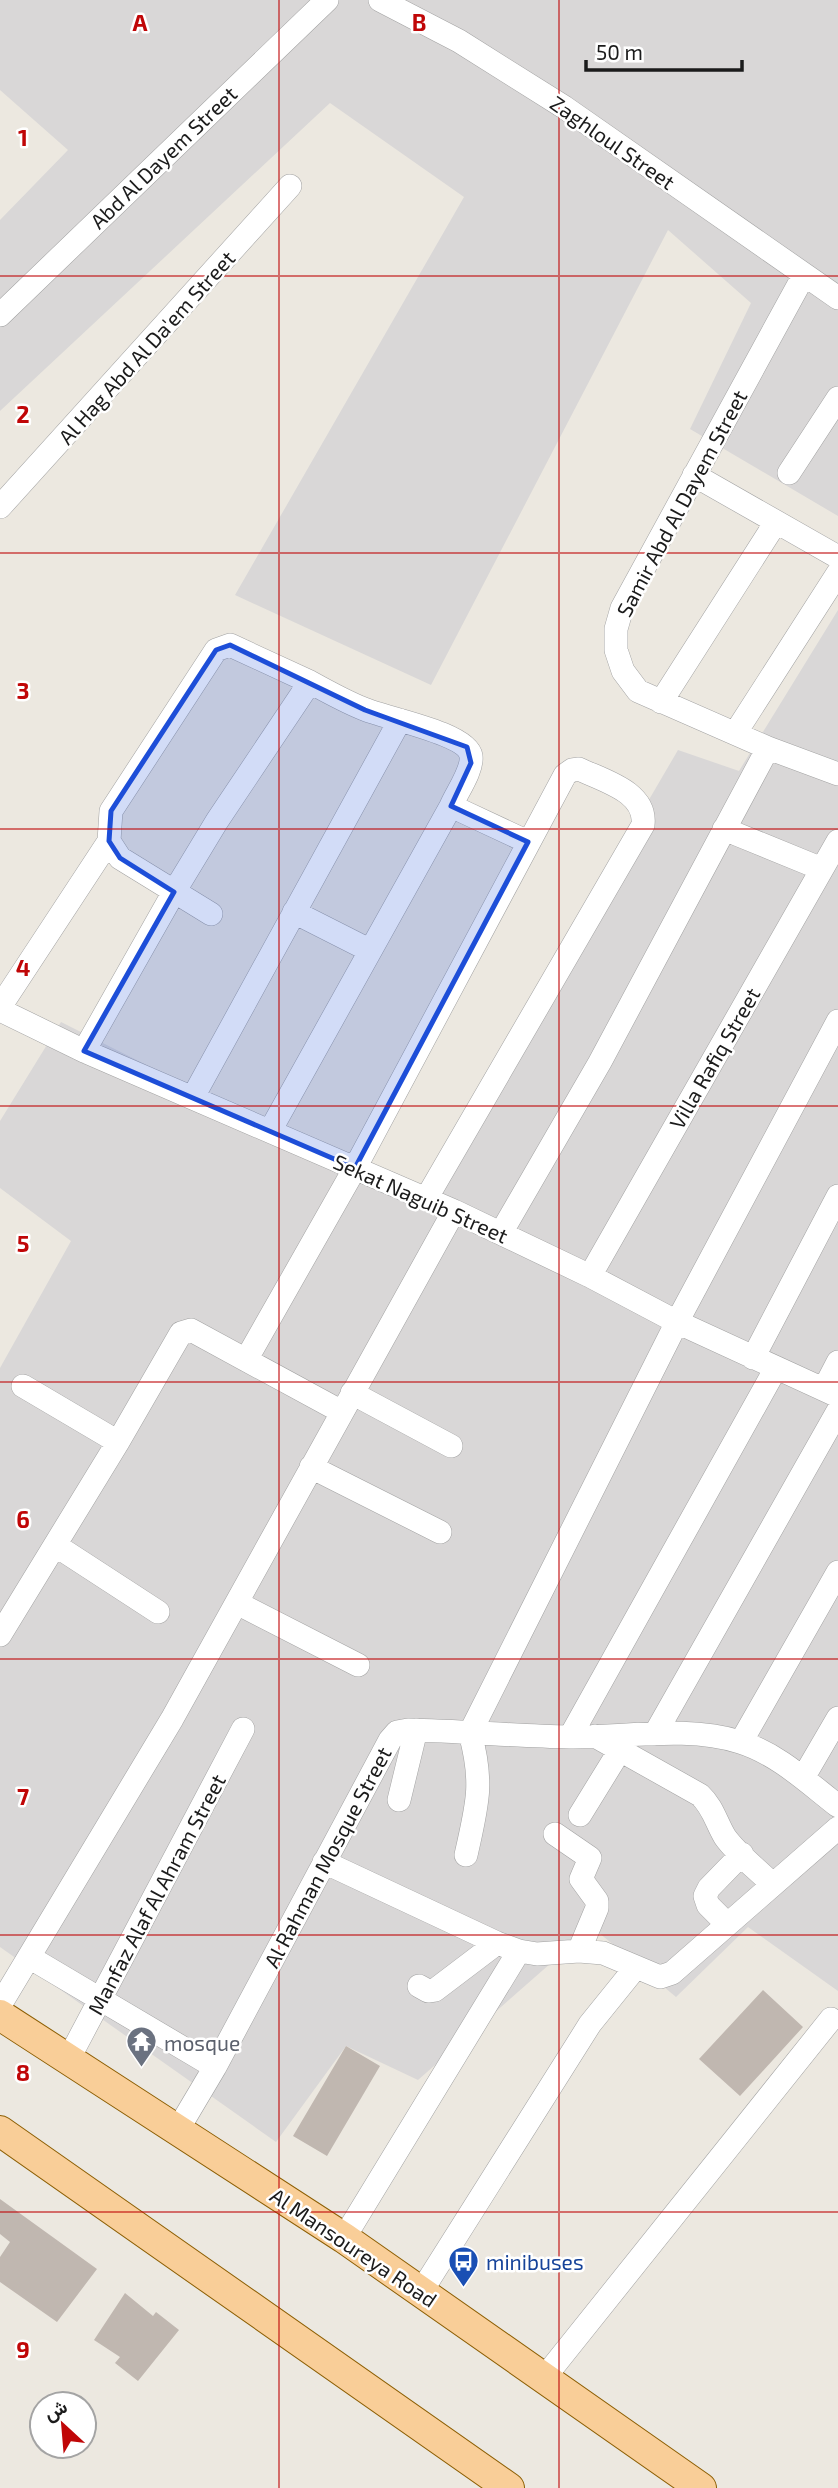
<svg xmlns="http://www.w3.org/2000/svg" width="838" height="2488" font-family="'Exo 2',Vazirmatn,sans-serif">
<rect width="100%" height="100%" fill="#ece8e0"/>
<!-- residential -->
<path fill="#d9d7d7" d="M 0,0 L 838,0 L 838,516 L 690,429 L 751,303 L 668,230 L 431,685 L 235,595 L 464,197 L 330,103 L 0,411 L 0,220 L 68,150 L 0,90 Z
M 838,610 L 838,1991 L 748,1927 L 676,1997 L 592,1927 L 418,2080 L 346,2046 L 276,2142 L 0,1947 L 0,1368 L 71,1241 L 0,1188 L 0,1121 L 61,1022 L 415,1200 L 678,750 L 739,771 Z"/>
<!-- building -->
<path fill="#c0b7b0" d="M 763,1990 L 803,2027 L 740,2096 L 699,2059 Z
M 346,2046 L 380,2066 L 327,2156 L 293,2136 Z
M 0,2199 L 97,2269 L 57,2322 L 0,2282 L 0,2257 L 10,2242 L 0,2234 Z
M 125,2293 L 153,2316 L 156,2312 L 179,2330 L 138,2381 L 115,2363 L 120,2357 L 94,2340 Z"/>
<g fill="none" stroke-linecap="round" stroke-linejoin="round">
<defs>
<path id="minor" d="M 380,0 L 459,41 L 564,107 L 838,298
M 804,275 L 622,608 L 616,629 L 616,650 L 623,671 L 638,691 L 768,748 L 838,774
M 0,315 L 327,0
M 789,473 L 838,398
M 694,475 L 838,557
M 0,507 L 290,186
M 661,702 L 776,522
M 736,732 L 838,573
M 451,806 L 528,842
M 724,829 L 822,869
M 294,912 L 369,950
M 211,914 L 120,858 L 109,841 L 111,811 L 216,650 L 230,645 L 310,682
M 0,1007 L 109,841
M 0,1010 L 84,1051 L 454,1211 L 590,1276 L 677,1322 L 838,1396
M 84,1051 L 174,892 L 217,821 L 310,682 C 328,692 346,702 364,709 C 384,718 467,733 471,756 C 473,770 457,792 451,806 L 270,1131
M 193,1097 L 400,720
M 501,1233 L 600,1062 L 768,748
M 590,1276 L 838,841
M 753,1358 L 838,1196
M 246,1360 L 355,1168 L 565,775 L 572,770 L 579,769 C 604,781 647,792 643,825 L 426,1199
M 23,1386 L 118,1442
M 824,1389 L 838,1362
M 352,1393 L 451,1446
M 311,1467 L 440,1532
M 55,1545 L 158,1612
M 237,1603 L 358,1665
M 0,1635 L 118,1442 L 181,1333 L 191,1330 L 342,1412
M 655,1734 L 838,1411
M 595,1736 L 700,1795 C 713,1807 716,1822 725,1837 C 737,1854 757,1869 772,1884
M 570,1737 L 776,1368
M 741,1742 L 838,1572
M 803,1778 L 838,1718
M 399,1800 L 416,1730
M 580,1815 L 620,1750
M 555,1834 L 590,1858 L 581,1879 L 597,1901 L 597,1908 L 579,1951
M 466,1855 C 477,1805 484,1784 470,1733 L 677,1322 L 838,1021
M 324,1862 L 497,1943 L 519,1951 L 537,1954 L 579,1951 L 603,1953 L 660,1977 L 672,1973 L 838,1828
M 727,1924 L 708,1905 L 705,1896 L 709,1888 L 742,1854
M 29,1957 L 215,2067
M 419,1986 L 428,1991 L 435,1990 L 497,1943
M 0,2005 L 172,1719 L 454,1211
M 68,2060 L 243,1729
M 177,2131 L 215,2067 L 390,1740 L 397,1732 L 408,1730 C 462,1731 515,1736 569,1737 C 625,1738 685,1725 740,1742 C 778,1754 807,1782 838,1806
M 344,2238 L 519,1951
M 421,2292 L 590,2024 L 636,1967
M 544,2378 L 831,2019"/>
<path id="major" d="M 0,2015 L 344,2238 L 701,2488
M 0,2131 L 509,2488"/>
</defs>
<!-- minor casing -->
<use href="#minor" stroke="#a2a2a2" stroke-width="24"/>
<!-- major casing -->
<use href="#major" stroke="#8d5f04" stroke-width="32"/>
<!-- minor -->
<use href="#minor" stroke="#fff" stroke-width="23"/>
<!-- major -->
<use href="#major" stroke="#f9ce98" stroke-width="30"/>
</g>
<!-- marked area -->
<path fill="#1d4ed8" fill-opacity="0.2" stroke="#1d4ed8" stroke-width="5" stroke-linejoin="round" d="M 230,645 L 365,710 L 467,747 L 471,763 L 451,806 L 528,842 L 355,1168 L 84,1051 L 174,892 L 120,858 L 109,841 L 111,811 L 216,650 Z"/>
<!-- grid -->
<path fill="none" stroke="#c00607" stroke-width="2" stroke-opacity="0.55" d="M 279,0 L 279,2488M 559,0 L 559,2488M 0,276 L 838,276M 0,553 L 838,553M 0,829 L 838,829M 0,1106 L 838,1106M 0,1382 L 838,1382M 0,1659 L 838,1659M 0,1935 L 838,1935M 0,2212 L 838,2212"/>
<!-- icons -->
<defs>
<symbol id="temple-pin" viewBox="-11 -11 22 30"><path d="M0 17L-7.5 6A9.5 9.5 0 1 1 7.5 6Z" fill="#6b7280" stroke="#fff"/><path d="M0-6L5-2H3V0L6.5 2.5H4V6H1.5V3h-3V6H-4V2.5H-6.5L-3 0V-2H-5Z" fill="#fff"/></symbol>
<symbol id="bus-pin" viewBox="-11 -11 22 30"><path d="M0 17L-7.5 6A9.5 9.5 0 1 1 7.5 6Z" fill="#1a4fb4" stroke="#fff"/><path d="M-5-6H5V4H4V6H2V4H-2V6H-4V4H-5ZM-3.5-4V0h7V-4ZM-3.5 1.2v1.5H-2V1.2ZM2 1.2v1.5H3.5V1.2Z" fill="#fff"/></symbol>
</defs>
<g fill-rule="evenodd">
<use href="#temple-pin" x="124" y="2024" width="35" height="47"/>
<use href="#bus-pin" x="446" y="2244" width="35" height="47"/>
</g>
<g text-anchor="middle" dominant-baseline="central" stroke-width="5" stroke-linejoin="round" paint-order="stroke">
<!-- street labels -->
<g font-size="21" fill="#1b1b1b" stroke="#fff">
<text transform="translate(613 142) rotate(35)">Zaghloul Street</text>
<text transform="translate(163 157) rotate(-44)">Abd Al Dayem Street</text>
<text transform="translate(146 347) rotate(-48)">Al Hag Abd Al Da'em Street</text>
<text transform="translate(681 503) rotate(-62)">Samir Abd Al Dayem Street</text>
<text transform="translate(714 1058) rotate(-60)">Villa Rafiq Street</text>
<text transform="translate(421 1198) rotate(24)">Sekat Naguib Street</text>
<text transform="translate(327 1857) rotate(-62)">Al Rahman Mosque Street</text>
<text transform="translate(156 1894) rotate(-62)">Manfaz Alaf Al Ahram Street</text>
<text transform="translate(354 2247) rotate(34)">Al Mansoureya Road</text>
</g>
<!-- worship labels -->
<g font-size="21" fill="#5b616d" stroke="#fff" text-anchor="start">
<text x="164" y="2042">mosque</text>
</g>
<!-- transit labels -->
<g font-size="21" fill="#164399" stroke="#fff" text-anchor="start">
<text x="486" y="2261">minibuses</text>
</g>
</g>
<g font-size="23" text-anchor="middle" font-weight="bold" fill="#c00607" stroke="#fff" stroke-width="5" stroke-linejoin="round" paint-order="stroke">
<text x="140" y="31">A</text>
<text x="419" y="31">B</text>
<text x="23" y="146">1</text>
<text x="23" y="423">2</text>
<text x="23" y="699">3</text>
<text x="23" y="976">4</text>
<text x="23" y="1252">5</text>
<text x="23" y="1528">6</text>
<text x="23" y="1805">7</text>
<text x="23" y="2081">8</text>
<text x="23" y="2358">9</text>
</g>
<!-- north arrow -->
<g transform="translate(63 2425) rotate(334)"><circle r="33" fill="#ffffff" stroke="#a4a4a4" stroke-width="2"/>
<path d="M0-5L12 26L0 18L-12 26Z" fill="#c00607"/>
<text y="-10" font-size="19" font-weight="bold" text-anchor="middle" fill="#1b1b1b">ش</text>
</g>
<!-- scale -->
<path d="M586 60v10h156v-10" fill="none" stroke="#1b1b1b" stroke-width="3.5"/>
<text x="596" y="60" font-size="21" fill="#1b1b1b" stroke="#ffffff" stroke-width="5" paint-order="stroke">50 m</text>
</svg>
